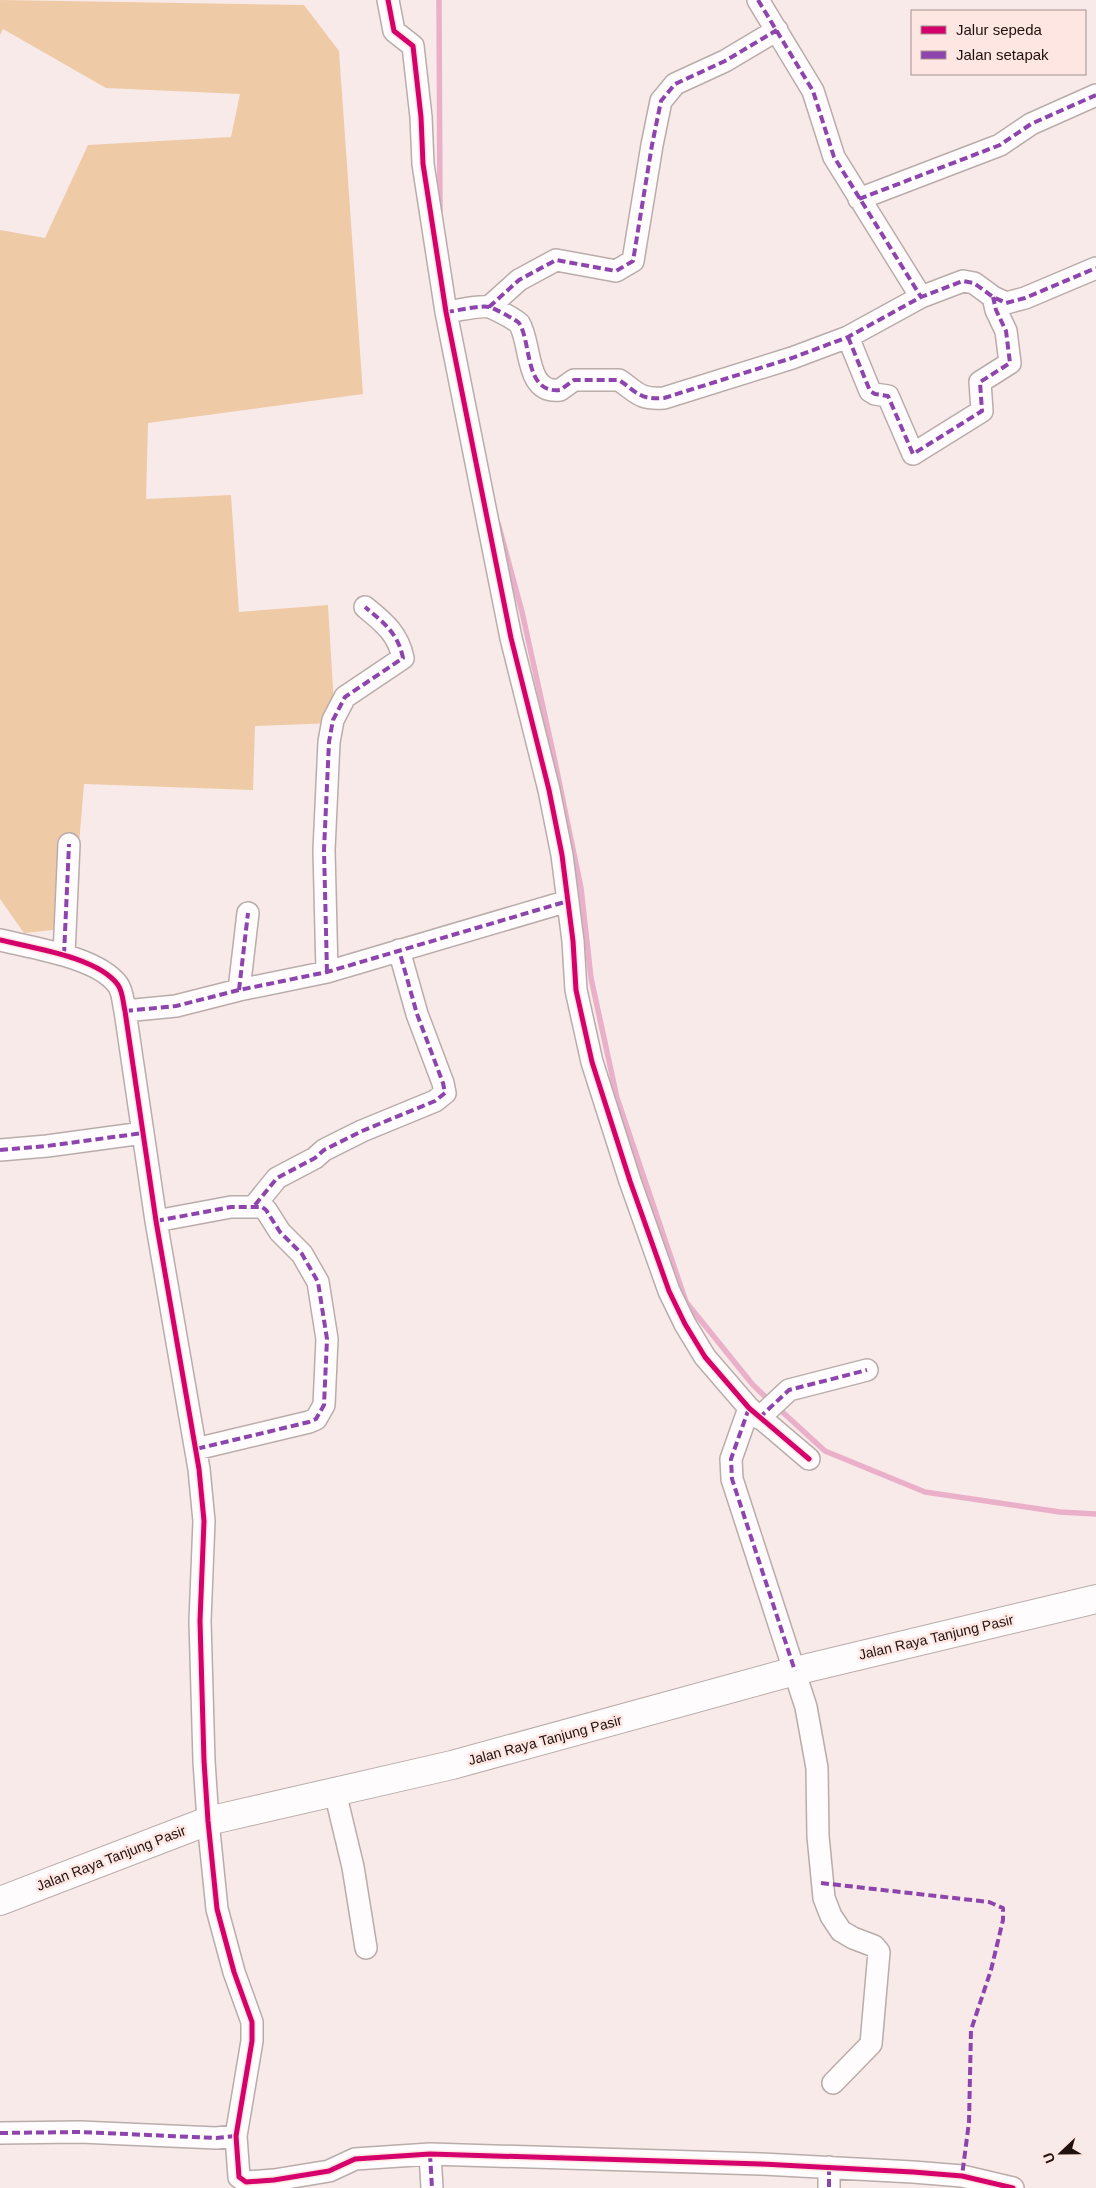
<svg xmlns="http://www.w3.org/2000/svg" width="1096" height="2188" font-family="Arial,sans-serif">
<rect width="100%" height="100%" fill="#f8eae8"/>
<!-- forest -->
<path fill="#efcaa6" d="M 0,0 L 304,5 L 339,51 L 363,394 L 148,423 L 146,499 L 231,495 L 239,612 L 328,605 L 335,723 L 255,726 L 253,790 L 84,784 L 72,928 L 24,933 L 0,899 L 0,230 L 45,238 L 88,145 L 231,137 L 240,94 L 106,88 L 3,29 L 0,35 Z"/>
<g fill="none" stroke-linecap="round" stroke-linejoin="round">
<!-- stream -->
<path stroke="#ebb0c9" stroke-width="5.5" d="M 439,0 L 440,210
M 498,523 L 522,612 L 554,757 L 581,888 L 591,978 L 617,1098 L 686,1302 L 753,1385 L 770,1401
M 777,1407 L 825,1451 L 925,1492 L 1060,1512 L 1096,1514"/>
<defs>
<path id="street" d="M 388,0 L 394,31 L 413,46 L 421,117 L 423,164 L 446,312 L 511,638 L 549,790 L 562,855 L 573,941 L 576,990 L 592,1062 L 630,1181 L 669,1291 L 685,1324 L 705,1357 L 749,1408 L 809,1459
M 758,0 L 813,91 L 834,157 L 921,297
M 859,199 L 1000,145 L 1031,124 L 1096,95
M 489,307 L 519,280 L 556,260 L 616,271 L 633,261 L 652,145 L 661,101 L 675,84 L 725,61 L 777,30
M 446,312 C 457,311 478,305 489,307 C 492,307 518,321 519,323 C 532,343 524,394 560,390 L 574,380 L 619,380 C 637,392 639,400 664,398 L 792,358 L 848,337 L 921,297 L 963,281 L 974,283 L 993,297 L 1006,303 L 1025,298 L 1096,268
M 848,337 L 870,391 L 875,394 L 888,396 L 913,454 L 982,411 L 980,382 L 1010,363 L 1006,331 L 996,310 L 993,297
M 0,940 C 32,948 98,957 118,985 C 123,992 123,1003 125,1011 L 156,1221 L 199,1469 L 204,1521 L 200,1621 L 204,1761 L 208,1821 L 217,1909 L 234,1972 L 252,2022 L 252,2041 L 236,2136 L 239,2177 L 246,2182 L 274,2180 L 329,2171 L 355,2159 L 430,2154 L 761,2164 L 913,2172 L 962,2176 L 1013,2188
M 64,955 L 69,844
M 327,972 L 324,850 L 329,742 L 333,720 L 345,697 L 403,658 C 398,633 383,622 365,607
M 239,990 L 248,913
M 125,1011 L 176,1006 L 239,990 L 327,972 L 568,901
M 0,1150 L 47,1146 L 143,1133
M 255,1205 L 277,1178 L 315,1158 L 324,1150 L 362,1131 L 435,1101 L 445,1093 L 443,1083 L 417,1014 L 399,950
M 156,1221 L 231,1207 L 262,1207 L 266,1210 L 280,1232 L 302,1254 L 318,1282 L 327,1339 L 324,1405 L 316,1419 L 309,1422 L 196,1449
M 749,1408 L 731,1459 L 732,1479 L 806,1707 L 817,1768 L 818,1836 L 824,1898 L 831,1916 L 841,1931 L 853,1938 L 874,1946 L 879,1952 L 871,2044 L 833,2083
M 759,1418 L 789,1390 L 867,1370
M 335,1792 L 353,1867 L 366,1948
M 0,2133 L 80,2132 L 216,2138 L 236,2136
M 430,2154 L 432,2188
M 829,2167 L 829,2188"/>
<path id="secondary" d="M 0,1901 L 208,1821 L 452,1765 L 795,1671 L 1096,1599"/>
</defs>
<!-- street casing -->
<use href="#street" stroke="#b9acaa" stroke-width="24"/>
<!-- secondary casing -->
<use href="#secondary" stroke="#b9acaa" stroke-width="30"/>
<!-- street -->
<use href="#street" stroke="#fefcfc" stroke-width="21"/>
<!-- secondary -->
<use href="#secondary" stroke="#fefcfc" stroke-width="28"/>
<!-- quiet -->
<path stroke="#8e44ad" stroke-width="4" stroke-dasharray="8 4" stroke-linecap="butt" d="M 758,0 L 813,91 L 834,157 L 921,297
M 859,199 L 1000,145 L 1031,124 L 1096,95
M 489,307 L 519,280 L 556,260 L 616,271 L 633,261 L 652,145 L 661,101 L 675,84 L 725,61 L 777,30
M 446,312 C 457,311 478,305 489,307 C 492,307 518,321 519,323 C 532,343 524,394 560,390 L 574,380 L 619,380 C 637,392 639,400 664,398 L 792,358 L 848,337 L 921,297 L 963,281 L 974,283 L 993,297 L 1006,303 L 1025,298 L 1096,268
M 848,337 L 870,391 L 875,394 L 888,396 L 913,454 L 982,411 L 980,382 L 1010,363 L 1006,331 L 996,310 L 993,297
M 64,955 L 69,844
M 327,972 L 324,850 L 329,742 L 333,720 L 345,697 L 403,658 C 398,633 383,622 365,607
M 239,990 L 248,913
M 125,1011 L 176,1006 L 239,990 L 327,972 L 568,901
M 0,1150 L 47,1146 L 143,1133
M 255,1205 L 277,1178 L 315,1158 L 324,1150 L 362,1131 L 435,1101 L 445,1093 L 443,1083 L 417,1014 L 399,950
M 156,1221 L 231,1207 L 262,1207 L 266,1210 L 280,1232 L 302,1254 L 318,1282 L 327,1339 L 324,1405 L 316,1419 L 309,1422 L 196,1449
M 749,1408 L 731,1459 L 732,1479 L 795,1671
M 759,1418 L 789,1390 L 867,1370
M 821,1883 L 989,1902 L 1003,1908 L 1003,1920 L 991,1970 L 971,2030 L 969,2122 L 962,2176
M 0,2133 L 80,2132 L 216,2138 L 236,2136
M 430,2154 L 432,2188
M 829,2167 L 829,2188"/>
<defs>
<path id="cycleway" d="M 388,0 L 394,31 L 413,46 L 421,117 L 423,164 L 446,312 L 511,638 L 549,790 L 562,855 L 573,941 L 576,990 L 592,1062 L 630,1181 L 669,1291 L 685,1324 L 705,1357 L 749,1408 L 809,1459
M 0,940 C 32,948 98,957 118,985 C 123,992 123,1003 125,1011 L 156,1221 L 199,1469 L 204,1521 L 200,1621 L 204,1761 L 208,1821 L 217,1909 L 234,1972 L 252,2022 L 252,2041 L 236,2136 L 239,2177 L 246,2182 L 274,2180 L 329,2171 L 355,2159 L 430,2154 L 761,2164 L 913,2172 L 962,2176 L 1013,2188"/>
</defs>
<!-- cycleway casing -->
<use href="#cycleway" stroke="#fee6e2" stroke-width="8"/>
<!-- cycleway -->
<use href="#cycleway" stroke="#d6006c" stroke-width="5"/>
</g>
<g text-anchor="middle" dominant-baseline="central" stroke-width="5" stroke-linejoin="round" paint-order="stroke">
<!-- street labels -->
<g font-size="14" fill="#1e110f" stroke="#fee6e2">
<text transform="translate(936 1637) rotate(-13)">Jalan Raya Tanjung Pasir</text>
<text transform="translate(545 1740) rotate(-15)">Jalan Raya Tanjung Pasir</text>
<text transform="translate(111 1858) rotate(-21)">Jalan Raya Tanjung Pasir</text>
</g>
</g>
<!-- legend -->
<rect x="911" y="10" width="175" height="65" fill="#fee6e2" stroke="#a4918e"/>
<rect x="921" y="26" width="25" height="8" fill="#d6006c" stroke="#a4918e"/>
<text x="956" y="35" font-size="15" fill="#1e110f">Jalur sepeda</text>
<rect x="921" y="51" width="25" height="8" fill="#8e44ad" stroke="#a4918e"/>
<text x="956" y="60" font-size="15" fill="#1e110f">Jalan setapak</text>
<!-- north arrow -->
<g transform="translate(1061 2153) rotate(248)" stroke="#fee6e2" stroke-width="4" paint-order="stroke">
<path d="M0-4L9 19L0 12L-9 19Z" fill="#1e110f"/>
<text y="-8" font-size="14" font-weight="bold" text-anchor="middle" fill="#1e110f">U</text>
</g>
</svg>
